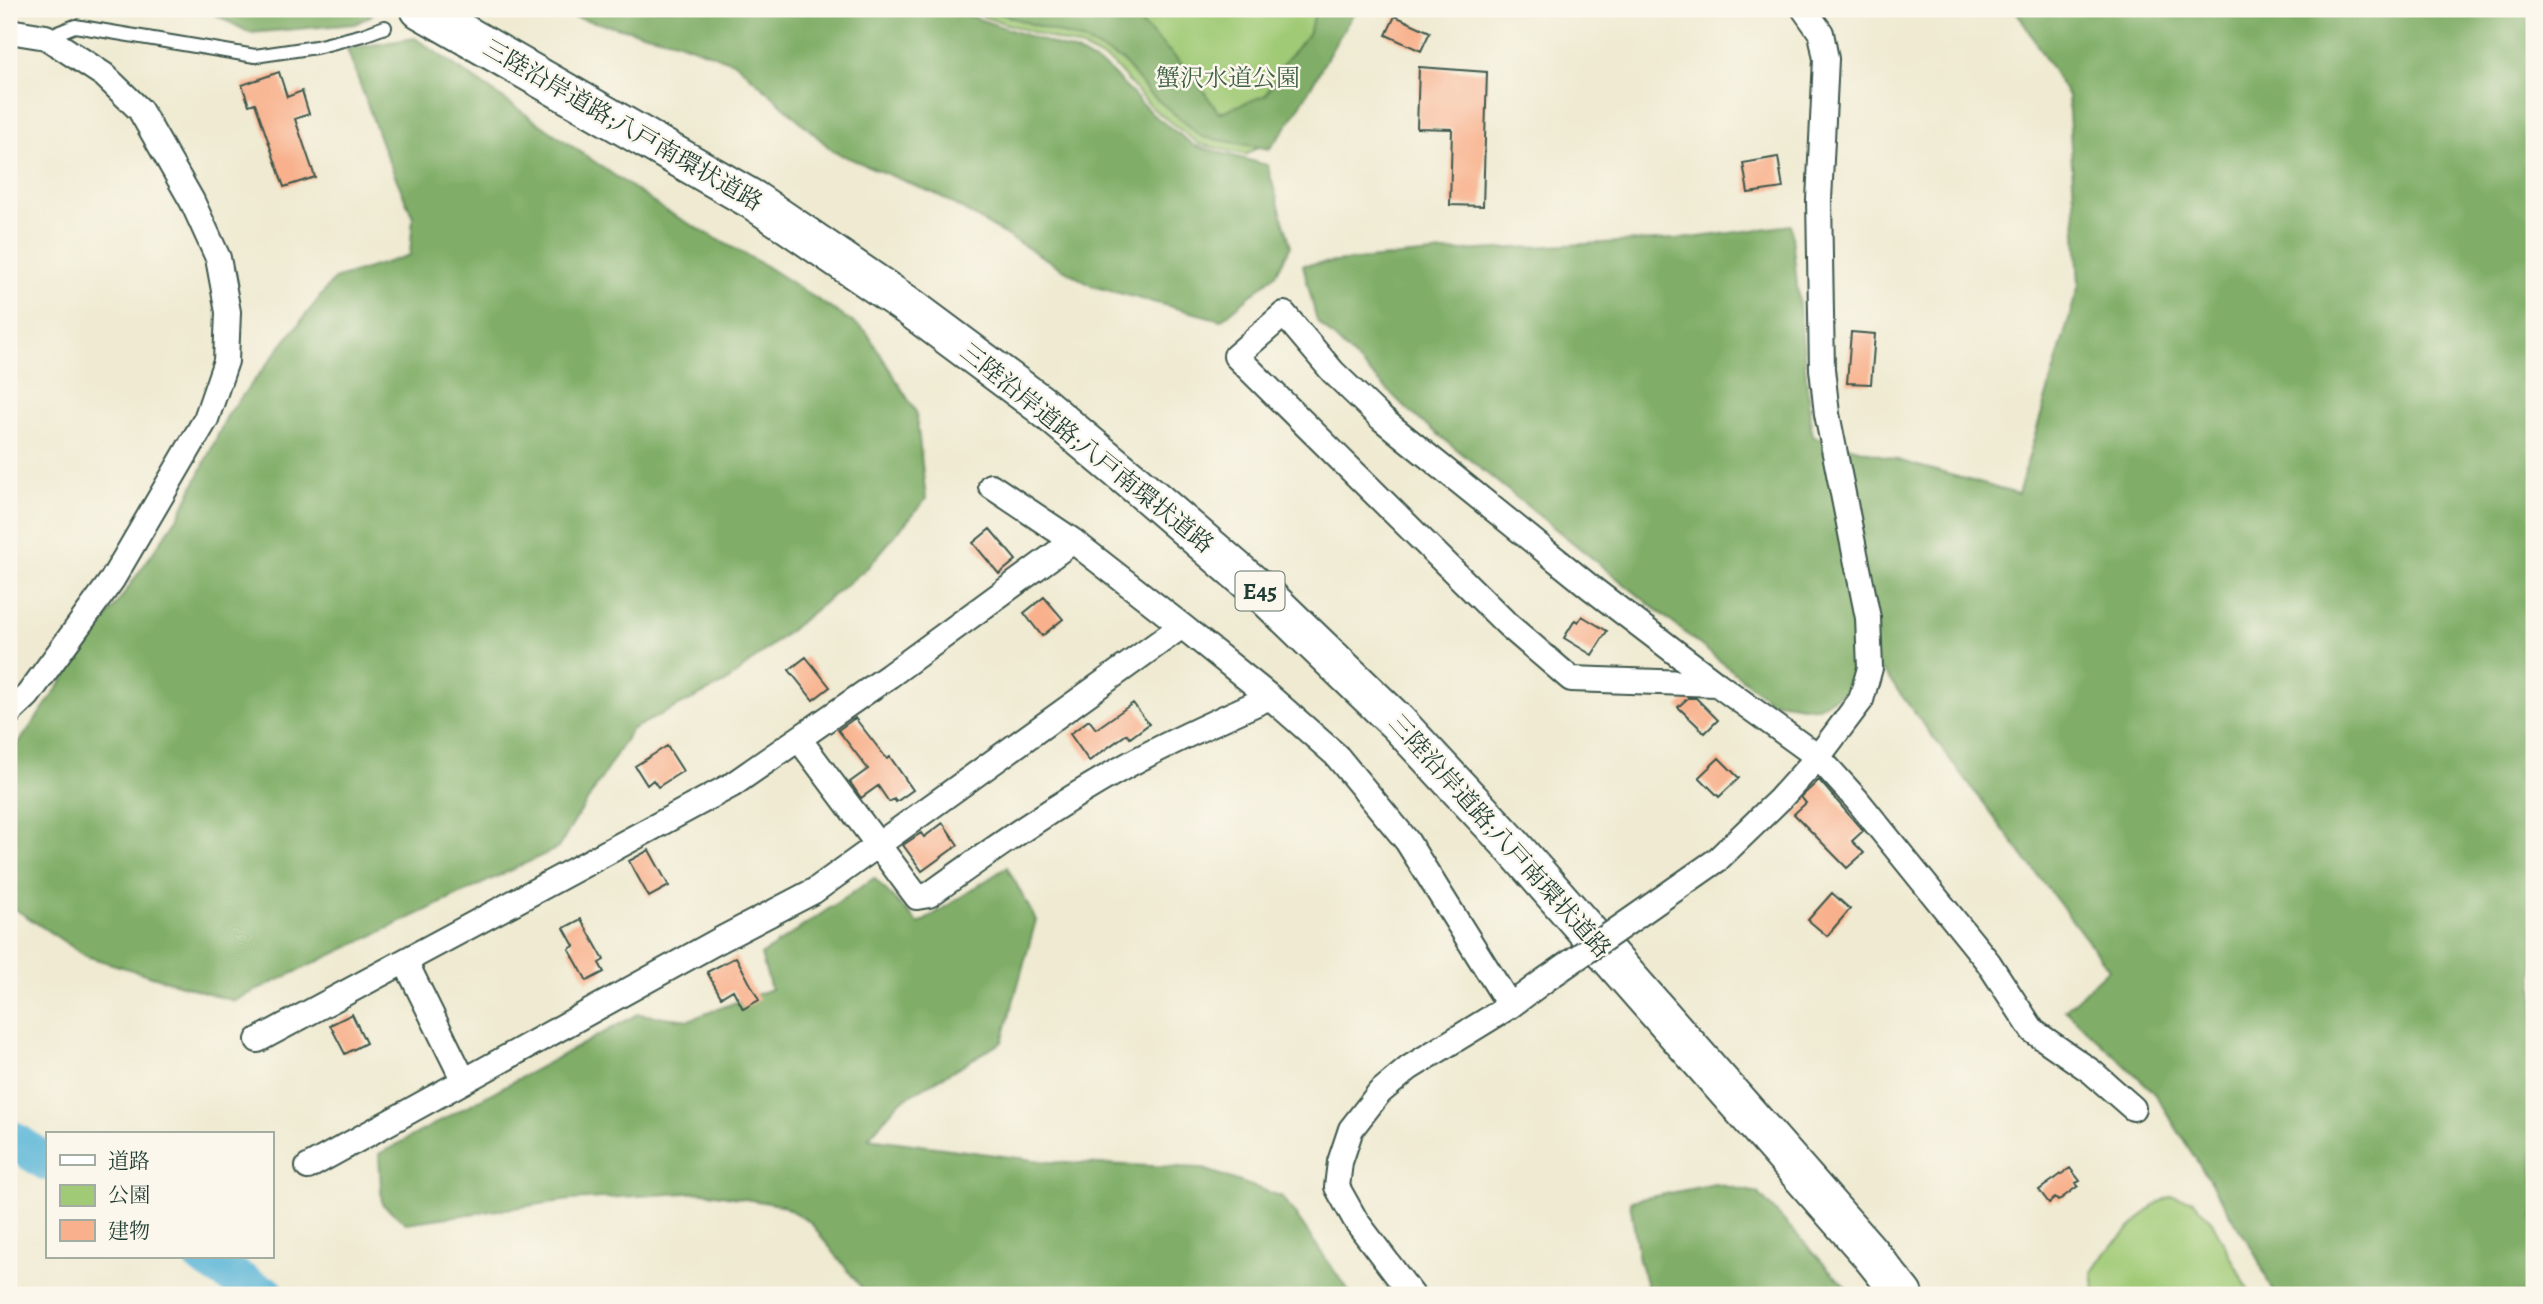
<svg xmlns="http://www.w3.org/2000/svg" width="2543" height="1304" font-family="Alegreya,'Noto Serif JP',serif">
<rect width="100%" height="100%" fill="#fbf7ec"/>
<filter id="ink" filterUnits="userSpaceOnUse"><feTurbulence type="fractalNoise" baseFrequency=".0143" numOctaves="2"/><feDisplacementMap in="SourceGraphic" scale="14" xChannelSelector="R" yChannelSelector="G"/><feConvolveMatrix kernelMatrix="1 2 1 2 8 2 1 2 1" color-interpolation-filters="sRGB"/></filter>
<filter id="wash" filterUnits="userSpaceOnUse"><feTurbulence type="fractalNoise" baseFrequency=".00686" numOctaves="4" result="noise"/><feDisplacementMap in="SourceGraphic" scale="28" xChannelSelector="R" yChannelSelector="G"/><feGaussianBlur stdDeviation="1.57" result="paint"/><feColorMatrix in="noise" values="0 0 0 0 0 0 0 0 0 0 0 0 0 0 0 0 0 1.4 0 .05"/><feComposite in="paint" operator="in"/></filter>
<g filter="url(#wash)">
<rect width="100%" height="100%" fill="#efead1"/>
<!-- green -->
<path fill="#a0ca76" stroke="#608455" stroke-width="2" d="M 960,9 L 1344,9 L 1274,136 L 1246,155 L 1199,144 L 1152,108 L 1112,63 L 1085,49 Z
M 2172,1196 L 2194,1201 L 2212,1221 L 2251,1295 L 2095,1295 L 2092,1272 L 2105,1253 L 2154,1205 Z"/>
<!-- forest -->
<path fill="#80ae67" stroke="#50764e" stroke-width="2" d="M 205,9 L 361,9 L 372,15 L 355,24 L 250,33 Z
M 539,9 L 949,9 L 1082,54 L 1108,69 L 1152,114 L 1195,146 L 1267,165 L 1291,246 L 1276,274 L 1221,320 L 1092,286 L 938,195 L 834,152 L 736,63 L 676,41 Z
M 986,9 L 1113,9 L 1142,24 L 1190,72 L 1219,113 L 1266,95 L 1281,67 L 1308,34 L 1317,9 L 1357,9 C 1325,54 1305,108 1269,149 L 1202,137 L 1148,92 L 1123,61 L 1086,42 Z
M 1986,9 L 2534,9 L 2534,1295 L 2274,1295 L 2256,1255 L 2153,1091 L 2065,1010 L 2109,969 L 1883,671 L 1816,708 L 1770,701 L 1409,411 L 1317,321 L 1303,265 L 1444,252 L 1691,238 L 1791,225 L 1812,436 L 2018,494 L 2079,284 L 2068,96 L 2017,12 Z
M 415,38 L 666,211 L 766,266 L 866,331 L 916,412 L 926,499 L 868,567 L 725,683 L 632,729 L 558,848 L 234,1001 L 86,956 L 9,905 L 9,757 L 180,514 L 228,414 L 334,279 L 410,255 L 413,217 L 386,155 L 347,49 Z
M 1007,867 L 1036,920 L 1002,1042 L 899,1102 L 868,1138 L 1049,1162 L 1201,1168 L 1283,1197 L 1351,1295 L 867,1295 L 810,1222 L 781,1205 L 703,1192 L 570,1200 L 406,1223 L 382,1204 L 379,1154 L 638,1014 L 689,1020 L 771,989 L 761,955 L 874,878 L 919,924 Z
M 1715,1184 L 1758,1193 L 1853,1295 L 1650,1295 L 1639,1260 L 1630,1201 Z"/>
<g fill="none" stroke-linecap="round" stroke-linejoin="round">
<!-- river -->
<path stroke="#5ab5d7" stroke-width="38" d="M 9,1138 L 47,1162
M 203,1257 L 253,1289 L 267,1295"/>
</g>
<g id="blocks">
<!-- building -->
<path fill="#f8b18c" d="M 1395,16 L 1430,32 L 1421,51 L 1386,35 Z
M 1419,67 L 1487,72 L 1483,206 L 1450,205 L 1452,129 L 1417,128 Z
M 279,72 L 287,97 L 302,91 L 309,114 L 295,119 L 315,177 L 284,187 L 255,103 L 249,105 L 242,85 Z
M 1778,157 L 1783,188 L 1748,193 L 1743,163 Z
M 1851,332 L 1875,334 L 1871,384 L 1847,383 Z
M 990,529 L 1016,560 L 999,574 L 973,543 Z
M 1044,597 L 1063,619 L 1042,636 L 1024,613 Z
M 1582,616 L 1607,631 L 1592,655 L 1564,638 L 1575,620 L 1578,622 Z
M 806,657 L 830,687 L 813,700 L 789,670 Z
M 1688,698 L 1696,698 L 1718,720 L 1705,733 L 1678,707 Z
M 1133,703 L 1149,724 L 1130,738 L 1127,734 L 1089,761 L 1070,734 L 1089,720 L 1096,729 Z
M 855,718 L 887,759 L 890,757 L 913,790 L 896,802 L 894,799 L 889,802 L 878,786 L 861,798 L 850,782 L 868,769 L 838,730 Z
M 667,746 L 683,771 L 658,787 L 653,780 L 647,785 L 635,766 Z
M 1719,758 L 1739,778 L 1719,797 L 1699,777 Z
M 1819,780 L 1863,831 L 1852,841 L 1864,853 L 1847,868 L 1794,814 L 1806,803 L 1801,797 Z
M 943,823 L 958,845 L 922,871 L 903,845 L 921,833 L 924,837 Z
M 649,850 L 669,886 L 649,897 L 629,861 Z
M 1832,893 L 1850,909 L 1827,936 L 1808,920 Z
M 581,919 L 604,960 L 599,963 L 604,972 L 587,981 L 569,949 L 574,946 L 564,928 Z
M 736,957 L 759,1000 L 743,1009 L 733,990 L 721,997 L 707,972 Z
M 352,1014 L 366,1043 L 345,1054 L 330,1025 Z
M 2070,1168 L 2080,1181 L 2076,1183 L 2078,1186 L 2058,1201 L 2055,1198 L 2049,1203 L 2039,1190 Z"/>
</g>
</g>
<g filter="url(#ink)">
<use href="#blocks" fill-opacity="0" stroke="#3e574c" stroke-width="2"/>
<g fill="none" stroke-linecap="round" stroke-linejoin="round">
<defs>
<path id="service" d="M 47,37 L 75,26 L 255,56 L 316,47 L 363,35 L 385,27"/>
<path id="minor" d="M 9,31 L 46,37 L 104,75 L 140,110 L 192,201 L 218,258 L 228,312 L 226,361 L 206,419 L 112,580 L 28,695 L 9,713
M 991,486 L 1073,541 L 1182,626 L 1270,697 L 1336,755 L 1407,841 L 1510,1006
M 1717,684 L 1571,679 L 1508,625 L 1236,356 L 1284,314 L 1333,372 L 1382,419 L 1590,587 L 1717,684 L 1818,757 L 1857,800 L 1988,962 L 2033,1031 L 2092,1072 L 2133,1108
M 799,739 L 917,897 L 929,895 C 993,849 1057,804 1126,766 C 1173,740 1222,719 1270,697
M 1717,860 L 1780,799 L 1818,757 L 1861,700 L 1870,668 L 1868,618 L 1827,414 L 1822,369 L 1819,200 L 1826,59 L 1821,33 L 1804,9
M 405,961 L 464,1081
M 258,1040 L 732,785 L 889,676 L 1073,541
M 308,1167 L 718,941 L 814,891 L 1182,626
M 1412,1295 L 1356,1221 L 1337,1187 L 1340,1162 L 1351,1129 L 1379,1093 L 1409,1068 L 1510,1006 L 1545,980"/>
<path id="motorway" d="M 420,9 L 753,200 L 911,308 L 1040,404 L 1150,496 L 1267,597 L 1398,723 L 1508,841 L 1868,1251 L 1903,1295"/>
</defs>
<!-- service casing -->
<use href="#service" stroke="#3e574c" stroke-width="16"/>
<!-- minor casing -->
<use href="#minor" stroke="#3e574c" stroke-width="28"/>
<!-- motorway casing -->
<use href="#motorway" stroke="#3e574c" stroke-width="42"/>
<!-- service -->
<use href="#service" stroke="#fff" stroke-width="12"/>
<!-- minor -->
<use href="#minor" stroke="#fff" stroke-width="24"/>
<!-- motorway -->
<use href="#motorway" stroke="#fff" stroke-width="38"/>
<defs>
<path id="minor-bridge" d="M 1545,980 L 1717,860"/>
</defs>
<!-- minor-bridge casing -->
<use href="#minor-bridge" stroke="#3e574c" stroke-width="28" stroke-linecap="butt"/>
<!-- minor-bridge -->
<use href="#minor-bridge" stroke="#fff" stroke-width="24"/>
</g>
</g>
<g text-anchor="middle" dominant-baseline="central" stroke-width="5" stroke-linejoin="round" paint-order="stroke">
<!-- shield labels -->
<rect fill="#fbf7ec" stroke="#61756b" stroke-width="2" x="1235.5" y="571.5" width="49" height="39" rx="5"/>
<g font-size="23" font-weight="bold" fill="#1f3d34">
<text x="1260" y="591">E45</text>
</g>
<!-- park labels -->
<g font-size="24" fill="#3f6044" stroke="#fbf7ec">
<text x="1228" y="78">蟹沢水道公園</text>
</g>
<!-- street labels -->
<g font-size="24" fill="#1f3d34" stroke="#fbf7ec">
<text transform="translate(623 125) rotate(30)">三陸沿岸道路;八戸南環状道路</text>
<text transform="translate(1087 448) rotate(39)">三陸沿岸道路;八戸南環状道路</text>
<text transform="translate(1500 836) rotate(48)">三陸沿岸道路;八戸南環状道路</text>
</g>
</g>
<!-- margin -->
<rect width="2543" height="1304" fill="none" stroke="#fbf7ec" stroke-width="35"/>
<!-- legend -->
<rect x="46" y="1132" width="228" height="126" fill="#fbf7ec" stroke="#a3ada2" stroke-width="2"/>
<rect x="60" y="1155" width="35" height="10" fill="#ffffff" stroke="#a3ada2" stroke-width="2"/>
<text x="108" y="1168" font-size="21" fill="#1f3d34">道路</text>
<rect x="60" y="1185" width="35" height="21" fill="#a0ca76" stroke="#a3ada2" stroke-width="2"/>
<text x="108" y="1202" font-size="21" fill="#1f3d34">公園</text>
<rect x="60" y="1220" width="35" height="21" fill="#f8b18c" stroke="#a3ada2" stroke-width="2"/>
<text x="108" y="1238" font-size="21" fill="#1f3d34">建物</text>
</svg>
